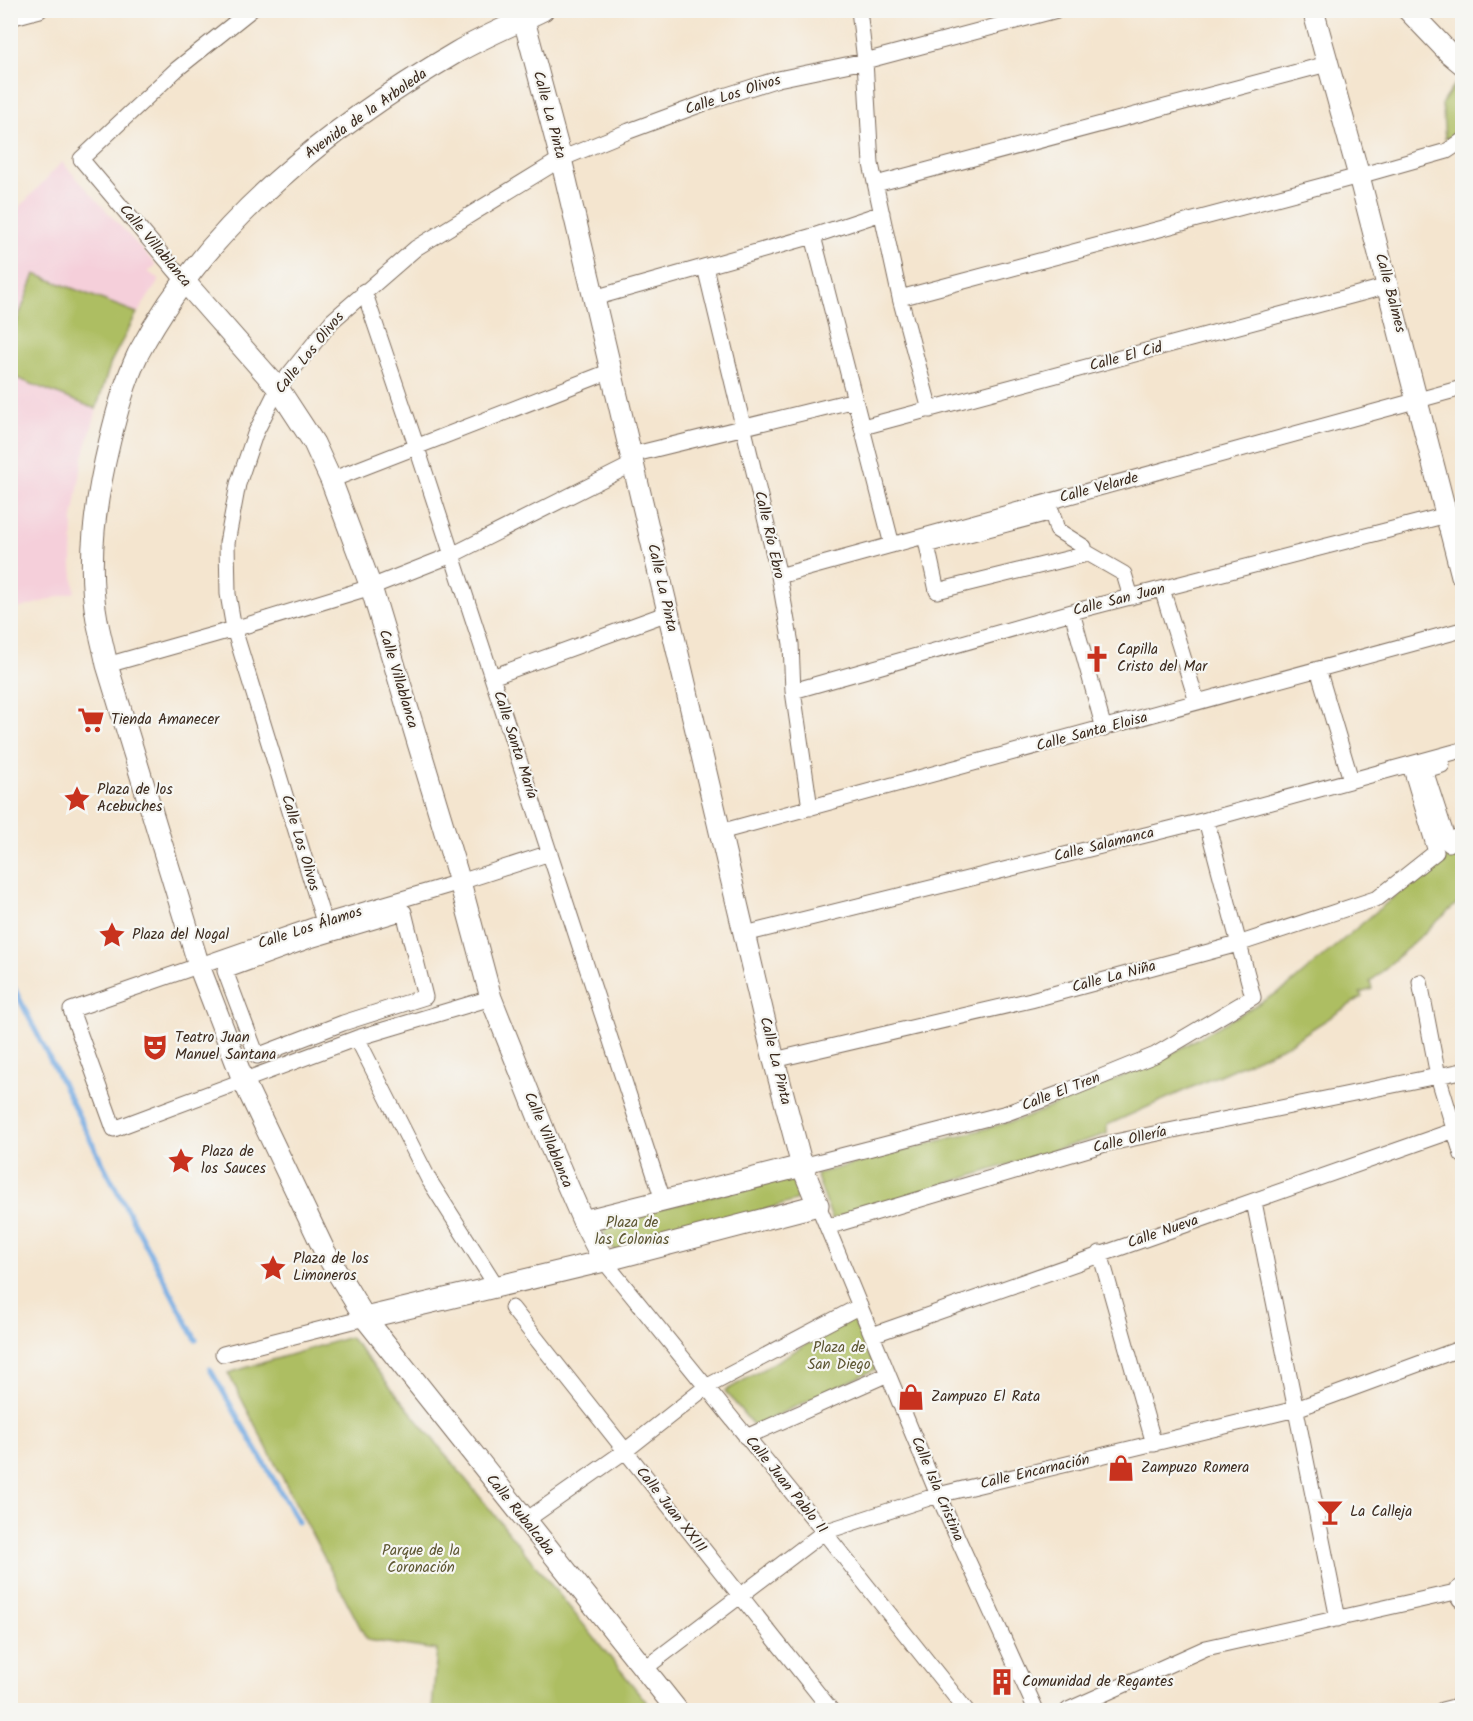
<svg xmlns="http://www.w3.org/2000/svg" width="1473" height="1721" font-family="Kalam,sans-serif">
<rect width="100%" height="100%" fill="#f6f6f2"/>
<filter id="ink" filterUnits="userSpaceOnUse"><feTurbulence type="fractalNoise" baseFrequency=".0167" numOctaves="2"/><feDisplacementMap in="SourceGraphic" scale="12" xChannelSelector="R" yChannelSelector="G"/><feConvolveMatrix kernelMatrix="1 2 1 2 8 2 1 2 1" color-interpolation-filters="sRGB"/></filter>
<filter id="wash" filterUnits="userSpaceOnUse"><feTurbulence type="fractalNoise" baseFrequency=".008" numOctaves="4" result="noise"/><feDisplacementMap in="SourceGraphic" scale="24" xChannelSelector="R" yChannelSelector="G"/><feGaussianBlur stdDeviation="1.35" result="paint"/><feColorMatrix in="noise" values="0 0 0 0 0 0 0 0 0 0 0 0 0 0 0 0 0 1.4 0 .05"/><feComposite in="paint" operator="in"/></filter>
<g filter="url(#wash)">
<rect width="100%" height="100%" fill="#f4e5cf"/>
<!-- built -->
<path fill="#f5cfda" d="M 62,162 L 156,265 L 148,272 L 160,279 L 131,323 L 111,362 L 83,457 L 73,519 L 72,567 L 75,592 L 11,611 L 10,225 L 17,210 Z"/>
<!-- green -->
<path fill="#adbe62" stroke="#747440" stroke-width="1.5" d="M 1454,85 L 1462,92 L 1462,126 L 1453,136 L 1445,139 L 1442,103 Z
M 35,274 L 137,313 L 111,362 L 96,409 L 11,376 L 11,337 Z
M 1462,839 L 1462,899 L 1370,982 L 1372,989 L 1360,993 L 1362,997 L 1287,1045 L 1107,1125 L 1107,1134 L 832,1219 L 816,1174 L 1025,1118 L 1158,1061 L 1286,988 Z
M 787,1178 C 797,1183 799,1190 796,1201 L 616,1252 L 598,1223 Z
M 852,1318 L 876,1369 L 754,1426 L 725,1391 Z
M 350,1337 L 653,1710 L 432,1710 L 437,1650 L 367,1640 L 228,1373 Z"/>
<g fill="none" stroke-linecap="round" stroke-linejoin="round">
<!-- stream -->
<path stroke="#73aae2" stroke-width="5" d="M 10,980 L 104,1166 L 196,1340
M 210,1369 L 298,1522"/>
</g>
</g>
<g filter="url(#ink)">
<g fill="none" stroke-linecap="round" stroke-linejoin="round">
<defs>
<path id="street" d="M 859,10 L 865,61 L 871,164 L 900,298 L 930,410
M 10,18 L 40,10
M 876,184 L 1327,64
M 813,236 L 892,545
M 705,267 L 779,576 L 791,644 L 793,691 L 810,808
M 185,282 L 81,159 L 177,69 L 251,10
M 364,291 L 417,448 L 663,1200
M 594,298 L 813,236 L 882,213
M 900,298 L 1359,176 L 1447,151 L 1462,141
M 863,427 L 1388,286
M 631,455 L 855,400
M 331,480 L 611,371
M 1052,512 L 1057,530 L 1084,547 L 1083,555 L 937,591 L 927,545 Z
M 1084,551 L 1124,574 L 1131,597
M 779,576 L 1462,388
M 1162,589 L 1197,702
M 1072,612 L 1104,729
M 107,665 L 234,629 L 371,587 L 452,555 L 633,464
M 1318,669 L 1351,780
M 492,677 L 668,613
M 793,691 L 1072,612 L 1447,515
M 1442,765 L 1425,770 L 1449,844 L 1462,833
M 720,832 L 1462,630
M 404,912 L 425,997 L 343,1023 L 257,1056 L 225,971 L 310,940 Z
M 324,922 L 234,629 L 228,594 L 227,543 L 238,484 L 255,434 L 278,388 L 332,321 L 416,248 L 561,159 L 629,131 L 721,97 L 778,79 L 865,61 L 1057,10
M 745,934 L 1206,820 L 1462,750
M 1420,982 L 1438,1076 L 1462,1155
M 491,998 L 357,1038 L 114,1129 L 71,1010 L 324,922 L 460,882 L 550,853
M 357,1038 L 429,1180 L 497,1287
M 774,1060 L 1031,1000 L 1238,944 L 1378,898 L 1436,852 L 1410,765
M 802,1166 L 1007,1113 L 1064,1092 L 1155,1055 L 1253,997 L 1206,820
M 1254,1202 L 1338,1619
M 818,1205 L 938,1495 L 1036,1710
M 827,1227 L 1105,1144 L 1462,1071
M 1100,1253 L 1154,1444
M 604,1261 L 824,1532 L 966,1710
M 512,1308 L 831,1710
M 872,1335 L 1455,1130
M 223,1354 L 365,1318
M 746,1437 L 888,1374
M 525,1521 L 625,1451 L 706,1387 L 860,1306
M 644,1669 L 824,1532 L 938,1495 L 1296,1409 L 1462,1348
M 1068,1710 L 1206,1648 L 1460,1591
M 1442,1710 L 1462,1705"/>
<path id="secondary" d="M 543,10 C 515,24 485,36 457,52 C 331,126 207,223 138,354 C 125,381 117,412 110,440 C 96,498 86,561 97,620 C 100,635 104,650 107,665 L 199,966 L 243,1080 L 325,1252 L 365,1318 L 677,1710
M 1313,10 L 1359,176 L 1462,576
M 1408,10 L 1450,54 L 1462,64
M 185,282 L 278,388 L 314,443 L 331,480 L 371,587 L 460,882 L 491,998 L 546,1136 L 583,1221 L 604,1261
M 583,1221 L 802,1166
M 365,1318 L 604,1261 L 818,1205 L 802,1166 L 774,1060 L 561,159 L 524,20
M 1462,1590 L 1460,1591 L 1462,1597"/>
</defs>
<!-- street casing -->
<use href="#street" stroke="#7c6b5c" stroke-width="17"/>
<!-- secondary casing -->
<use href="#secondary" stroke="#7c6b5c" stroke-width="23"/>
<!-- street -->
<use href="#street" stroke="#fff" stroke-width="15"/>
<!-- secondary -->
<use href="#secondary" stroke="#fff" stroke-width="21"/>
</g>
</g>
<!-- icons -->
<defs>
<symbol id="church-bare" viewBox="-9 -9 18 18"><path d="M-1.2-6h2.4v3.5h3.3v2.4h-3.3V6h-2.4V-.1h-3.3v-2.4h3.3Z" fill="#c8321e" stroke="#f6f6f2" stroke-width="2.5" paint-order="stroke"/></symbol>
<symbol id="supermarket-bare" viewBox="-9 -9 18 18"><path d="M-6-5.5h2.5l.6 2H6L4.5 2H-2.5L-4.4-4H-6ZM-1.5 3.2a1.3 1.3 0 1 0 .1 0ZM3 3.2a1.3 1.3 0 1 0 .1 0Z" fill="#c8321e" stroke="#f6f6f2" stroke-width="2.5" paint-order="stroke"/></symbol>
<symbol id="sight-bare" viewBox="-9 -9 18 18"><path d="M0-6L1.8-2.2L6-1.7L2.9 1.2L3.7 5.4L0 3.3L-3.7 5.4L-2.9 1.2L-6-1.7L-1.8-2.2Z" fill="#c8321e" stroke="#f6f6f2" stroke-width="2.5" paint-order="stroke"/></symbol>
<symbol id="theatre-bare" viewBox="-9 -9 18 18"><path d="M-5-5.5Q0-4 5-5.5V0Q5 5 0 6Q-5 5-5 0ZM-3.3-2.5H-1v1.5H-3.3ZM1-2.5H3.3v1.5H1ZM-2.8 1Q0 5.5 2.8 1Z" fill="#c8321e" stroke="#f6f6f2" stroke-width="2.5" paint-order="stroke"/></symbol>
<symbol id="shop-bare" viewBox="-9 -9 18 18"><path d="M-5-2.5h2.3a2.7 3.5 0 0 1 5.4 0H5L5.5 6h-11ZM-1.5-2.5h3a1.5 2.3 0 0 0-3 0Z" fill="#c8321e" stroke="#f6f6f2" stroke-width="2.5" paint-order="stroke"/></symbol>
<symbol id="bar-bare" viewBox="-9 -9 18 18"><path d="M-6-5H6L.8 .8V4.5H3.5V6h-7V4.5H-.8V.8Z" fill="#c8321e" stroke="#f6f6f2" stroke-width="2.5" paint-order="stroke"/></symbol>
<symbol id="building-bare" viewBox="-9 -9 18 18"><path d="M-4-6H4V6H1V3H-1V6H-4ZM-2.5-4.3h1.7v1.8h-1.7ZM.8-4.3h1.7v1.8H.8ZM-2.5-1h1.7V.8h-1.7ZM.8-1h1.7V.8H.8Z" fill="#c8321e" stroke="#f6f6f2" stroke-width="2.5" paint-order="stroke"/></symbol>
</defs>
<g fill-rule="evenodd">
<use href="#church-bare" x="1078" y="640" width="38" height="38"/>
<use href="#supermarket-bare" x="72" y="701" width="38" height="38"/>
<use href="#sight-bare" x="58" y="780" width="38" height="38"/>
<use href="#sight-bare" x="93" y="916" width="38" height="38"/>
<use href="#theatre-bare" x="136" y="1028" width="38" height="38"/>
<use href="#sight-bare" x="162" y="1142" width="38" height="38"/>
<use href="#sight-bare" x="254" y="1249" width="38" height="38"/>
<use href="#shop-bare" x="892" y="1378" width="38" height="38"/>
<use href="#shop-bare" x="1102" y="1449" width="38" height="38"/>
<use href="#bar-bare" x="1311" y="1493" width="38" height="38"/>
<use href="#building-bare" x="983" y="1663" width="38" height="38"/>
</g>
<g text-anchor="middle" dominant-baseline="central" stroke-width="4.5" stroke-linejoin="round" paint-order="stroke">
<!-- street labels -->
<g font-size="15" fill="#3b2a1e" stroke="#f6f6f2">
<text transform="translate(733 95) rotate(-18)">Calle Los Olivos</text>
<text transform="translate(366 114) rotate(-35)">Avenida de la Arboleda</text>
<text transform="translate(549 115) rotate(75)">Calle La Pinta</text>
<text transform="translate(155 246) rotate(50)">Calle Villablanca</text>
<text transform="translate(1390 293) rotate(75)">Calle Balmes</text>
<text transform="translate(310 353) rotate(-51)">Calle Los Olivos</text>
<text transform="translate(1126 357) rotate(-15)">Calle El Cid</text>
<text transform="translate(1099 488) rotate(-15)">Calle Velarde</text>
<text transform="translate(769 535) rotate(77)">Calle Río Ebro</text>
<text transform="translate(662 588) rotate(77)">Calle La Pinta</text>
<text transform="translate(1119 600) rotate(-14)">Calle San Juan</text>
<text transform="translate(398 679) rotate(73)">Calle Villablanca</text>
<text transform="translate(1092 732) rotate(-15)">Calle Santa Eloisa</text>
<text transform="translate(515 745) rotate(72)">Calle Santa María</text>
<text transform="translate(300 843) rotate(73)">Calle Los Olivos</text>
<text transform="translate(1104 845) rotate(-14)">Calle Salamanca</text>
<text transform="translate(310 928) rotate(-18)">Calle Los Álamos</text>
<text transform="translate(1114 977) rotate(-15)">Calle La Niña</text>
<text transform="translate(775 1061) rotate(76)">Calle La Pinta</text>
<text transform="translate(1061 1092) rotate(-21)">Calle El Tren</text>
<text transform="translate(548 1140) rotate(67)">Calle Villablanca</text>
<text transform="translate(1130 1140) rotate(-13)">Calle Ollería</text>
<text transform="translate(1163 1232) rotate(-19)">Calle Nueva</text>
<text transform="translate(1035 1472) rotate(-13)">Calle Encarnación</text>
<text transform="translate(786 1485) rotate(51)">Calle Juan Pablo II</text>
<text transform="translate(937 1489) rotate(67)">Calle Isla Cristina</text>
<text transform="translate(671 1510) rotate(52)">Calle Juan XXIII</text>
<text transform="translate(520 1515) rotate(51)">Calle Rubalcaba</text>
</g>
<!-- poi labels -->
<g font-size="15" fill="#3b2a1e" stroke="#f6f6f2" text-anchor="start">
<text x="1117" y="650">Capilla<tspan x="1117" dy="17">Cristo del Mar</tspan></text>
<text x="111" y="720">Tienda Amanecer</text>
<text x="97" y="790">Plaza de los<tspan x="97" dy="17">Acebuches</tspan></text>
<text x="132" y="935">Plaza del Nogal</text>
<text x="175" y="1038">Teatro Juan<tspan x="175" dy="17">Manuel Santana</tspan></text>
<text x="201" y="1152">Plaza de<tspan x="201" dy="17">los Sauces</tspan></text>
<text x="293" y="1259">Plaza de los<tspan x="293" dy="17">Limoneros</tspan></text>
<text x="931" y="1397">Zampuzo El Rata</text>
<text x="1141" y="1468">Zampuzo Romera</text>
<text x="1350" y="1512">La Calleja</text>
<text x="1022" y="1682">Comunidad de Regantes</text>
</g>
<!-- park labels -->
<g font-size="15" fill="#5d5632" stroke="#f6f6f2">
<text x="632" y="1223">Plaza de<tspan x="632" dy="17">las Colonias</tspan></text>
<text x="839" y="1348">Plaza de<tspan x="839" dy="17">San Diego</tspan></text>
<text x="421" y="1551">Parque de la<tspan x="421" dy="17">Coronación</tspan></text>
</g>
</g>
<!-- margin -->
<rect width="1473" height="1721" fill="none" stroke="#f6f6f2" stroke-width="36"/>
</svg>
